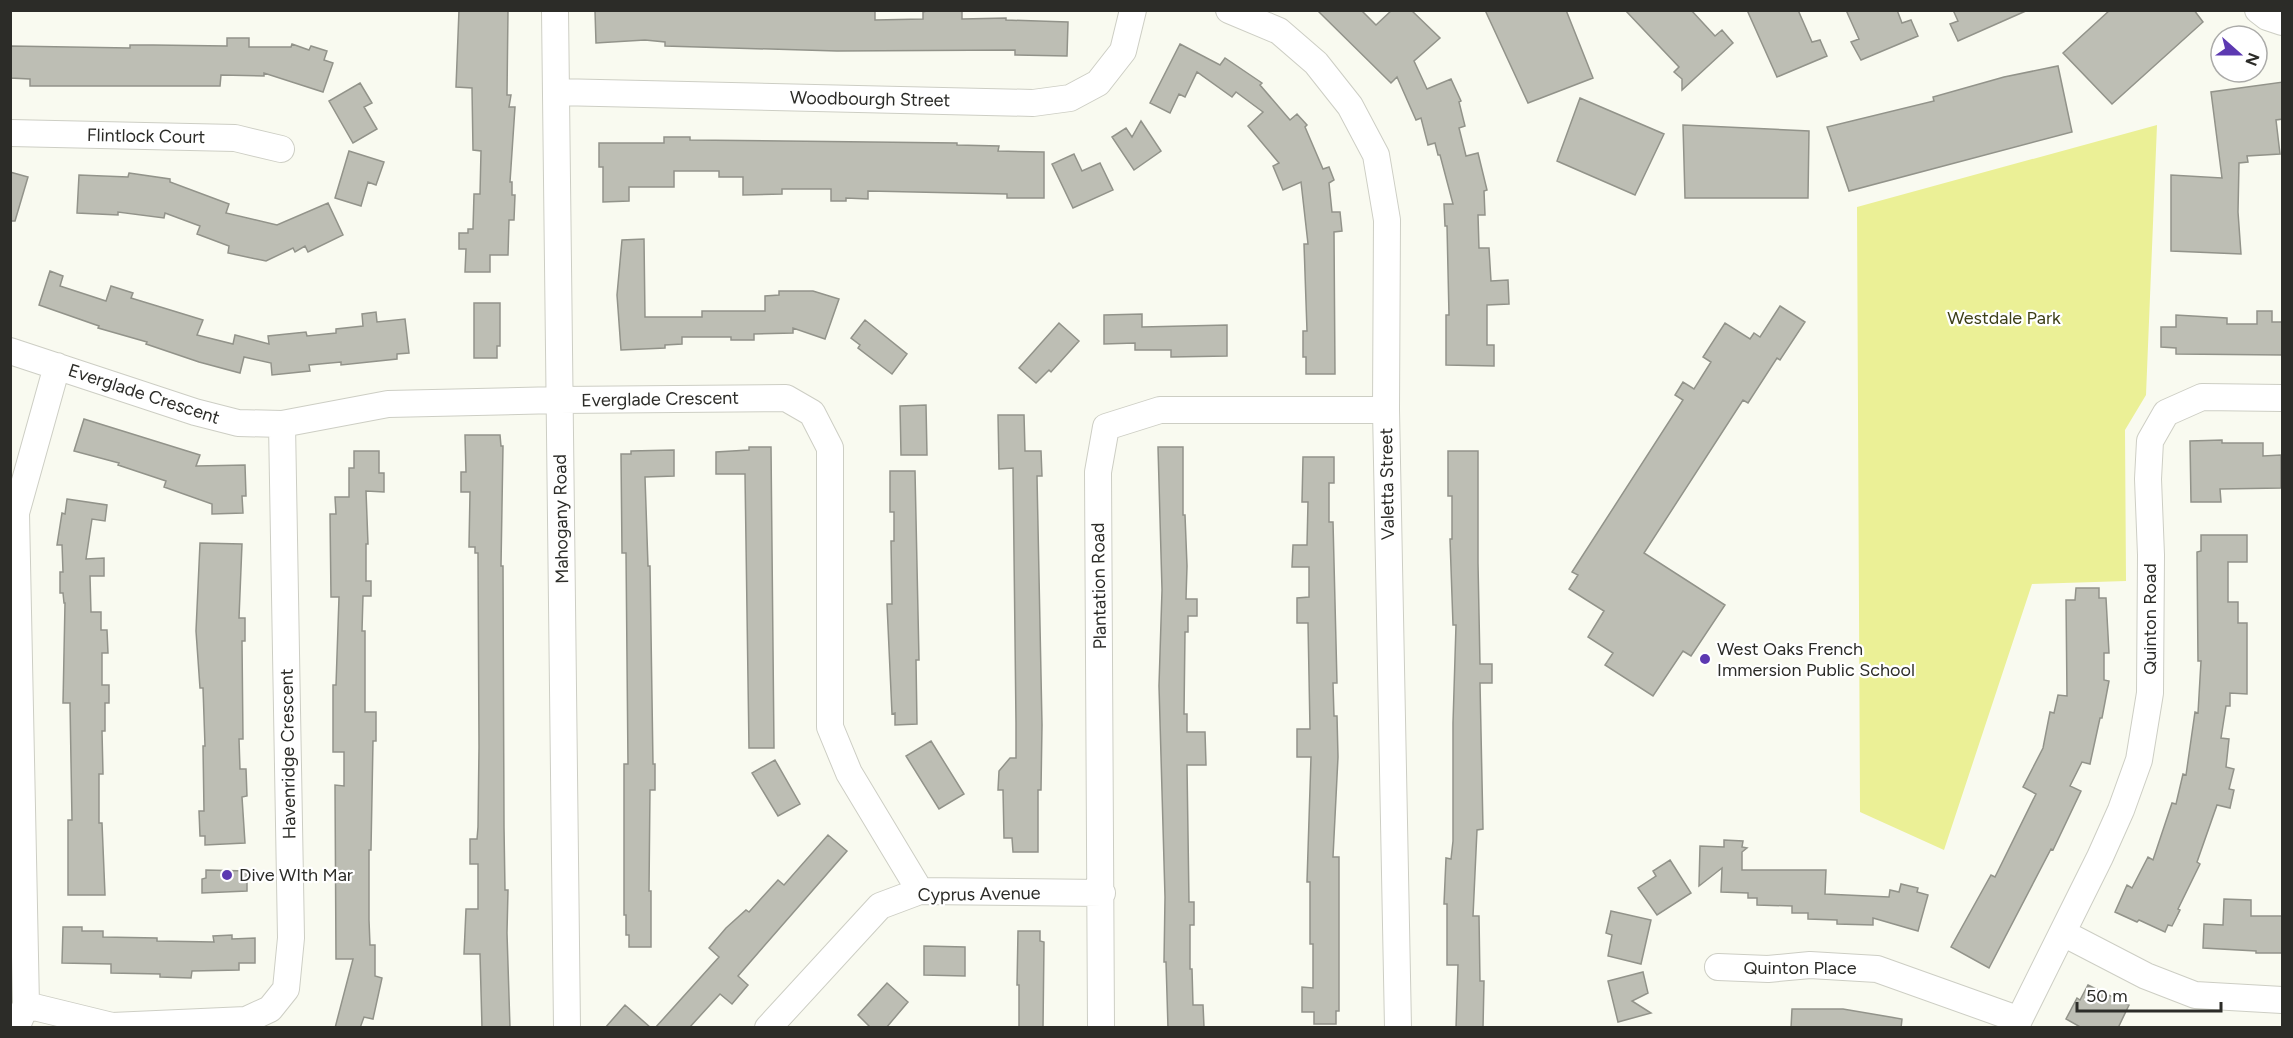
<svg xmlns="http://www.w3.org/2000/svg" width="2293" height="1038" font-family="Figtree,sans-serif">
<rect width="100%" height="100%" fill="#f9faf0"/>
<!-- green -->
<path fill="#ebf096" d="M 2157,125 L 2146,395 L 2125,430 L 2126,581 L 2032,584 L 1944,850 L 1860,812 L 1857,207 Z"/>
<!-- building -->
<path fill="#bdbeb4" stroke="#92938a" stroke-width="1.5" d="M 459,10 L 508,10 L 507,95 L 511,95 L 509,107 L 515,107 L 510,182 L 512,182 L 512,195 L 515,195 L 514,220 L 509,220 L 508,255 L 490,255 L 490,272 L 465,272 L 466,249 L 459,249 L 459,233 L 468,233 L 468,229 L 473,229 L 474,194 L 480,194 L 481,151 L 473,150 L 472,88 L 456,87 Z
M 598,10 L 875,10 L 875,20 L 923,19 L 923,12 L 930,10 L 962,10 L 962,19 L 1006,18 L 1006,20 L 1068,22 L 1067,56 L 1015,55 L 1015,50 L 837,51 L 665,46 L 665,42 L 645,40 L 596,43 L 595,11 Z
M 1317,10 L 1361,10 L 1376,25 L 1392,10 L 1411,10 L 1440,38 L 1414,61 L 1427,89 L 1451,79 L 1461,101 L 1459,102 L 1465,126 L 1459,128 L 1466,156 L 1478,153 L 1487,190 L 1484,191 L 1485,215 L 1478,215 L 1479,248 L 1489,248 L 1491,281 L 1508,280 L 1509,304 L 1487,305 L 1487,345 L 1494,345 L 1494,366 L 1446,365 L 1446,315 L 1449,315 L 1447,226 L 1445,226 L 1444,204 L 1453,204 L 1440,155 L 1438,155 L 1435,143 L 1428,145 L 1421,118 L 1416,120 L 1397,77 L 1391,83 Z
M 1485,10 L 1566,10 L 1593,78 L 1528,103 Z
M 1625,10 L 1691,10 L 1715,36 L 1722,30 L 1733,43 L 1682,90 L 1682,79 L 1674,72 L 1679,67 Z
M 1747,10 L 1798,10 L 1812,42 L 1820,40 L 1827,56 L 1777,77 Z
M 1846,10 L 1897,10 L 1902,23 L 1911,20 L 1918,36 L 1861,60 L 1851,42 L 1859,39 Z
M 1953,10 L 2028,10 L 1958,41 L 1950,24 L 1958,21 Z
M 2110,10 L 2194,10 L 2203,22 L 2112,104 L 2063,53 Z
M 227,38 L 249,38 L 249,47 L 291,47 L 292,44 L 309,50 L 311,46 L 327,51 L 324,60 L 333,63 L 323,92 L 264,73 L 264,76 L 221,75 L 220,86 L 30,86 L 30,79 L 10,78 L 10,46 L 130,48 L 130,45 L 153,45 L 227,46 Z
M 1180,44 L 1220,65 L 1225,58 L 1262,83 L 1260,85 L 1290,120 L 1297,114 L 1307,125 L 1305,127 L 1323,169 L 1329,167 L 1334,180 L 1329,183 L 1332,212 L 1340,212 L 1342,231 L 1334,232 L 1335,374 L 1306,374 L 1306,357 L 1303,357 L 1303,331 L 1307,331 L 1304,244 L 1308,244 L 1301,182 L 1283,190 L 1273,166 L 1279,163 L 1248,126 L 1263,112 L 1236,92 L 1232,97 L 1197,72 L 1185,97 L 1179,94 L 1170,113 L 1150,103 Z
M 2058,66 L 2072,132 L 1849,191 L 1827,127 L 1934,101 L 1933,97 L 2004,77 Z
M 2283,82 L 2283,119 L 2276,120 L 2280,154 L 2247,156 L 2248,162 L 2239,163 L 2238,212 L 2241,254 L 2171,251 L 2171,175 L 2222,178 L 2211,92 Z
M 360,83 L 372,103 L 364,107 L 377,129 L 353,143 L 329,101 Z
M 1580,98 L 1664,134 L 1635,195 L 1557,161 Z
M 1141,121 L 1161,151 L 1134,170 L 1112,137 L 1126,128 L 1132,137 Z
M 1683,125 L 1809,131 L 1808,198 L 1685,198 Z
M 664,137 L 690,137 L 690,140 L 957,143 L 957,145 L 999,146 L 998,151 L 1044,152 L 1044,198 L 1007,198 L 1007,194 L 868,191 L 868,199 L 846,198 L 846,201 L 831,201 L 831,189 L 782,189 L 782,194 L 743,195 L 743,177 L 719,177 L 719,171 L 674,171 L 674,187 L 629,187 L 629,201 L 603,202 L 603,167 L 599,167 L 599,143 L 664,143 Z
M 349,151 L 384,162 L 376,185 L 368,182 L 361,206 L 335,198 Z
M 1074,154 L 1082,171 L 1100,163 L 1113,190 L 1073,208 L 1052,164 Z
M 10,172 L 28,177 L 15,221 L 10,221 Z
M 129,173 L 170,179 L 170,182 L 229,204 L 226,213 L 277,225 L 328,203 L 343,235 L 308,252 L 305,246 L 295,252 L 293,248 L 266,261 L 228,253 L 229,246 L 197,234 L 200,226 L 165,213 L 164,218 L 118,212 L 118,215 L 77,213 L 79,175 L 128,177 Z
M 644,239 L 645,317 L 702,317 L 702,311 L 765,311 L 765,296 L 779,295 L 779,291 L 813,291 L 839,299 L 825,339 L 793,328 L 793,333 L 754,334 L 754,340 L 731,340 L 731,337 L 682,337 L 682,344 L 665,345 L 665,348 L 621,350 L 617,295 L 622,240 Z
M 50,271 L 63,276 L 60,286 L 106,301 L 111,286 L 133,293 L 131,298 L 203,320 L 197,335 L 233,344 L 235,335 L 269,344 L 268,336 L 306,332 L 307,336 L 336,333 L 336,329 L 363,326 L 362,314 L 376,312 L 377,322 L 405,319 L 409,353 L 397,354 L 397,359 L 341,365 L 341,362 L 309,365 L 310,371 L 272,375 L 271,363 L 244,357 L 240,373 L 199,362 L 146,344 L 147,342 L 98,328 L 99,326 L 39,305 Z
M 474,303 L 500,303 L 500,346 L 497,346 L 497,358 L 474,358 Z
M 1780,306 L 1805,322 L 1780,360 L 1777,358 L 1748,403 L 1743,400 L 1644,553 L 1725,605 L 1691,656 L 1683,651 L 1653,696 L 1605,665 L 1613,653 L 1588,637 L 1604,611 L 1569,589 L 1578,575 L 1572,572 L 1683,400 L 1675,395 L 1683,382 L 1694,389 L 1711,362 L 1703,357 L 1725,323 L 1750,339 L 1754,333 L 1760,337 Z
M 2257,311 L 2272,311 L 2272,322 L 2283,322 L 2283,355 L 2176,354 L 2176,348 L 2161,347 L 2161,327 L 2176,327 L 2176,315 L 2227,318 L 2227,324 L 2257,324 Z
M 1142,314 L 1142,327 L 1227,325 L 1227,356 L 1171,357 L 1171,350 L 1135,350 L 1135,343 L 1104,344 L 1104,315 Z
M 865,320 L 907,354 L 892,374 L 858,348 L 860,345 L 851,338 Z
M 1059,323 L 1079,341 L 1051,372 L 1049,370 L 1036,383 L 1019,368 Z
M 926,405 L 927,455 L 901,455 L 900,406 Z
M 998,415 L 1024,415 L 1025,451 L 1041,451 L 1042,476 L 1037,476 L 1042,725 L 1041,790 L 1038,790 L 1038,852 L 1013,852 L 1012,838 L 1004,838 L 1003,790 L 998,790 L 999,771 L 1010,758 L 1016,758 L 1016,723 L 1013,468 L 999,469 Z
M 84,419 L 200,455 L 196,466 L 245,465 L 246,496 L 242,496 L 243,513 L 212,514 L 212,504 L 164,487 L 166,481 L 118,465 L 119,463 L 74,451 Z
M 465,435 L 500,435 L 501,446 L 503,446 L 501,566 L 503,566 L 504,827 L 505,890 L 508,890 L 507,933 L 510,1028 L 482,1028 L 480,954 L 464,954 L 466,909 L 478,909 L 478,864 L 470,864 L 470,839 L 477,839 L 478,827 L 479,747 L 478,553 L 475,553 L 475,547 L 469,547 L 470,492 L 461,492 L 461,472 L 466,472 Z
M 2222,440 L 2222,443 L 2263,443 L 2263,456 L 2281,455 L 2281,488 L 2220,489 L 2221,502 L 2191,502 L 2190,441 Z
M 749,447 L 771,447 L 774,748 L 749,748 L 745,474 L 716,474 L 716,452 L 749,450 Z
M 1158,447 L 1183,447 L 1183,515 L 1185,515 L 1187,566 L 1186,599 L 1197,599 L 1197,616 L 1188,616 L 1188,632 L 1185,632 L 1184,714 L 1187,714 L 1187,732 L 1205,732 L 1206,765 L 1187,765 L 1189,902 L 1194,902 L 1194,925 L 1190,925 L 1190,969 L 1192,969 L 1193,1005 L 1203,1005 L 1204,1027 L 1168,1028 L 1166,962 L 1164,962 L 1165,897 L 1159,686 L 1162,590 Z
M 674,450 L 674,476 L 645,477 L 648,566 L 650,566 L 653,764 L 655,764 L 655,790 L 650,790 L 649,891 L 651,891 L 651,947 L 629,947 L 629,935 L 626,935 L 626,915 L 624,915 L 624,764 L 628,764 L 626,553 L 622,553 L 621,454 L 631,454 L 631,451 Z
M 354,451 L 379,451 L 379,473 L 384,473 L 384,492 L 366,491 L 368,544 L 366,544 L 366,581 L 371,581 L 371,596 L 363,596 L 362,631 L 365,631 L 365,712 L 376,712 L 376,741 L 373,741 L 371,850 L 369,850 L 369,920 L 370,945 L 375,945 L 375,976 L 382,978 L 373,1019 L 364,1017 L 360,1028 L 335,1028 L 353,959 L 336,959 L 335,785 L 344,786 L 344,752 L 333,752 L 333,685 L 336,685 L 339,597 L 331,597 L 330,514 L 336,514 L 335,497 L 349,497 L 349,468 L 354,468 Z
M 1448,451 L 1478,451 L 1478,563 L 1480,664 L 1492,664 L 1492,683 L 1480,683 L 1483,829 L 1477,830 L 1473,916 L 1479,916 L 1480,981 L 1484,981 L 1483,1028 L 1456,1028 L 1458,965 L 1447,965 L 1447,904 L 1444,904 L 1446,858 L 1451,859 L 1453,841 L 1453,723 L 1456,625 L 1453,625 L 1450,539 L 1452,539 L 1452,496 L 1448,496 Z
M 1303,457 L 1334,457 L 1334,483 L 1329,483 L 1329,522 L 1333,522 L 1337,683 L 1333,683 L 1334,716 L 1337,716 L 1338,757 L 1333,857 L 1339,857 L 1339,1011 L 1336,1011 L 1336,1024 L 1314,1024 L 1314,1012 L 1302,1012 L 1302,987 L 1313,988 L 1313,944 L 1310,944 L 1310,882 L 1307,882 L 1311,757 L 1297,757 L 1297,729 L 1310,729 L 1308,623 L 1297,623 L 1297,598 L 1309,597 L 1309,567 L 1292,567 L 1293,545 L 1307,545 L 1308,502 L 1302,502 Z
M 890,471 L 915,471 L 919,660 L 916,660 L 917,724 L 895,725 L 895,713 L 892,714 L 887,604 L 892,604 L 891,541 L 894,541 L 894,512 L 890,512 Z
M 67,499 L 107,505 L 105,521 L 92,519 L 86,559 L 104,558 L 104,576 L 90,576 L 91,612 L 101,612 L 101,630 L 107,630 L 108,653 L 102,653 L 102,685 L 109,685 L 109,703 L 105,703 L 105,731 L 102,731 L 103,774 L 99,774 L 99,823 L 102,823 L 105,895 L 68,895 L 68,820 L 72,820 L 70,703 L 63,703 L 65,603 L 64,603 L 63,593 L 60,593 L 60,572 L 63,572 L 62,545 L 57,545 L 62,513 L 65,514 Z
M 2201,535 L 2247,535 L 2247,562 L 2228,562 L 2228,602 L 2238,602 L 2238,623 L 2247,623 L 2247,694 L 2230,693 L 2230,706 L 2226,706 L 2221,738 L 2229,739 L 2226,767 L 2234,769 L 2229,789 L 2234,790 L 2230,808 L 2217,805 L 2197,862 L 2200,864 L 2178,909 L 2180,910 L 2172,926 L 2168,925 L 2165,932 L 2139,920 L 2137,922 L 2115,912 L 2127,885 L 2132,888 L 2148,857 L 2153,860 L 2172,803 L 2176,804 L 2183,774 L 2186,775 L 2195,712 L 2198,713 L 2201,661 L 2198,661 L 2197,552 L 2201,551 Z
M 200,543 L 242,544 L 239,618 L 245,618 L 245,641 L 242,641 L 243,739 L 239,739 L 240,769 L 246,769 L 247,796 L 242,797 L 245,843 L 205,845 L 205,836 L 200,836 L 199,811 L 204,811 L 203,746 L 205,746 L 203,688 L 200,688 L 196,631 Z
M 2076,588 L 2099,588 L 2099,598 L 2106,598 L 2109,653 L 2104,653 L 2104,680 L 2109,681 L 2102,718 L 2100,718 L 2090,764 L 2082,762 L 2070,786 L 2081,791 L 2053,850 L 2051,849 L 1989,968 L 1951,947 L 1991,875 L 1995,877 L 2036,794 L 2023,787 L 2043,748 L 2050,712 L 2054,713 L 2058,695 L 2067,696 L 2066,600 L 2075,600 Z
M 931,741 L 964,794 L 939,809 L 906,756 Z
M 775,760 L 800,804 L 778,816 L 752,773 Z
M 828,835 L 847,851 L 738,976 L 748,985 L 732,1004 L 720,994 L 689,1028 L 655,1028 L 719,957 L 709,948 L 726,928 L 746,910 L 749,912 L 778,880 L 784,885 Z
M 1724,840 L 1743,841 L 1742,847 L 1747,848 L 1742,852 L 1742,870 L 1826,870 L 1825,894 L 1889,897 L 1890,890 L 1899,892 L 1901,884 L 1918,888 L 1917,892 L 1928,895 L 1918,931 L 1873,918 L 1873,925 L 1837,924 L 1837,920 L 1808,919 L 1808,913 L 1792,913 L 1792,906 L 1757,905 L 1757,898 L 1748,898 L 1748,893 L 1721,892 L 1722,868 L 1699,886 L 1700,846 L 1724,847 Z
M 1670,860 L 1691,893 L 1657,915 L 1638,888 L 1656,876 L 1653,871 Z
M 206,870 L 247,871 L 247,891 L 202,893 L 202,879 L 206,878 Z
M 2224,899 L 2251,900 L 2251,916 L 2283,916 L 2283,953 L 2256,953 L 2256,951 L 2203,948 L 2204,924 L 2223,925 Z
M 1611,911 L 1651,920 L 1641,964 L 1608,956 L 1612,935 L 1606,933 Z
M 63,927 L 82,927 L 82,931 L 103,931 L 103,937 L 157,938 L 157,941 L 214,942 L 213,936 L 232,935 L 232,939 L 255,938 L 255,963 L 239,963 L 239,970 L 192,971 L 191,978 L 160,977 L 160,974 L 111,973 L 111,964 L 62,963 Z
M 1018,931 L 1040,931 L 1040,941 L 1044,942 L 1043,1028 L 1019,1028 L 1019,985 L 1017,985 Z
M 924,946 L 965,947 L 965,976 L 924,975 Z
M 1643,972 L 1648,993 L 1632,1001 L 1651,1013 L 1618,1022 L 1608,981 Z
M 887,983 L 908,1002 L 886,1028 L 871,1028 L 858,1015 Z
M 2088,985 L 2129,1005 L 2118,1028 L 2082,1028 L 2066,1019 L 2077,998 L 2080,1000 Z
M 625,1005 L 651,1028 L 605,1028 Z
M 1792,1009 L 1843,1009 L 1902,1019 L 1901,1028 L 1791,1028 Z"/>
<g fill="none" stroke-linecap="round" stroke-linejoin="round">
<defs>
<path id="minor" d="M 555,10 L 567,1028
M 1229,10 L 1279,31 L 1316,63 L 1350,106 L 1376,155 L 1387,220 L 1386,410 L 1398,1028
M 2258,10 L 2267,17 L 2282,22
M 556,92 L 1033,103 L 1070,98 L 1098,83 L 1123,51 L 1133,10
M 10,133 L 235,138 L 281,149
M 10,351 L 195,412 L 238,423 L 282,424 L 388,404 L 559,400 L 786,398 L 812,413 L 830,448 L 830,727 L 849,773 L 920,891
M 2063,933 L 2146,976 L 2195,995 L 2282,1000
M 1718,967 L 1768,969 L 1810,965 L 1877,969 L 2017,1019
M 26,1005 L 112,1026 L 246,1020 L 270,1009 L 286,989 L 291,938 L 282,424
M 16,1028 L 26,1005 L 16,513 L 57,366
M 768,1028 L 880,906 L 920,891 L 1102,893
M 1101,1028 L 1098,472 L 1106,427 L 1160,410 L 1386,410
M 2015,1028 L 2100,857 L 2121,810 L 2139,760 L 2150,693 L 2151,555 L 2148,479 L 2150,441 L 2166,413 L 2202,397 L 2282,398"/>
</defs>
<!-- minor casing -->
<use href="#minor" stroke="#cdcec4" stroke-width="28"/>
<!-- minor -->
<use href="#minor" stroke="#fff" stroke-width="26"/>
</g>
<!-- markers -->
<g fill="#5c39b1" stroke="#fff" stroke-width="2">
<circle cx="1705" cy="659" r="6"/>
<circle cx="227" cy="875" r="6"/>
</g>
<g text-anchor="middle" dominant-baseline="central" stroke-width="4.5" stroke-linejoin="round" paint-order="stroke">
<!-- street labels -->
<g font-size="18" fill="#2c2c28" stroke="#fff">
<text transform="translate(870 99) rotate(1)">Woodbourgh Street</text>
<text transform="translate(146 136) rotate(1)">Flintlock Court</text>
<text transform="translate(144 394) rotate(18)">Everglade Crescent</text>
<text transform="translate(660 399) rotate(-1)">Everglade Crescent</text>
<text transform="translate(1387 484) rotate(-91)">Valetta Street</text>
<text transform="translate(561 519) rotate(-91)">Mahogany Road</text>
<text transform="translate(1099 586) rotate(-91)">Plantation Road</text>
<text transform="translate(2150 619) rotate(-90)">Quinton Road</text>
<text transform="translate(288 754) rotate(-91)">Havenridge Crescent</text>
<text transform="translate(979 894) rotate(-1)">Cyprus Avenue</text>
<text x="1800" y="968">Quinton Place</text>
</g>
<!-- park labels -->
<g font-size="18" fill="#3d3f17" stroke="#fff">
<text x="2004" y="318">Westdale Park</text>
</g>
<!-- poi labels -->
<g font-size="18" fill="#2c2c28" stroke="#fff" text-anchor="start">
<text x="1717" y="649">West Oaks French<tspan x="1717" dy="21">Immersion Public School</tspan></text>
<text x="239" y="875">Dive WIth Mar</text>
</g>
</g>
<!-- border -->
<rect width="2293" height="1038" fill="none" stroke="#2c2c28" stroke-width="24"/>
<!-- north arrow -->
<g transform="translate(2239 54) rotate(111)"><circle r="28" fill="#ffffff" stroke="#ababa9" stroke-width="1.5"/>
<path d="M0-4.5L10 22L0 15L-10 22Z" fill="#5c39b1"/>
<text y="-9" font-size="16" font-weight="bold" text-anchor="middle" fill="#2c2c28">N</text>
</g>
<!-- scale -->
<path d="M2077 1002v9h144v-9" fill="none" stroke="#2c2c28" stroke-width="3"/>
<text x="2086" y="1002" font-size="18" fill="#2c2c28" stroke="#ffffff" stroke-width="4.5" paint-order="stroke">50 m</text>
</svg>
